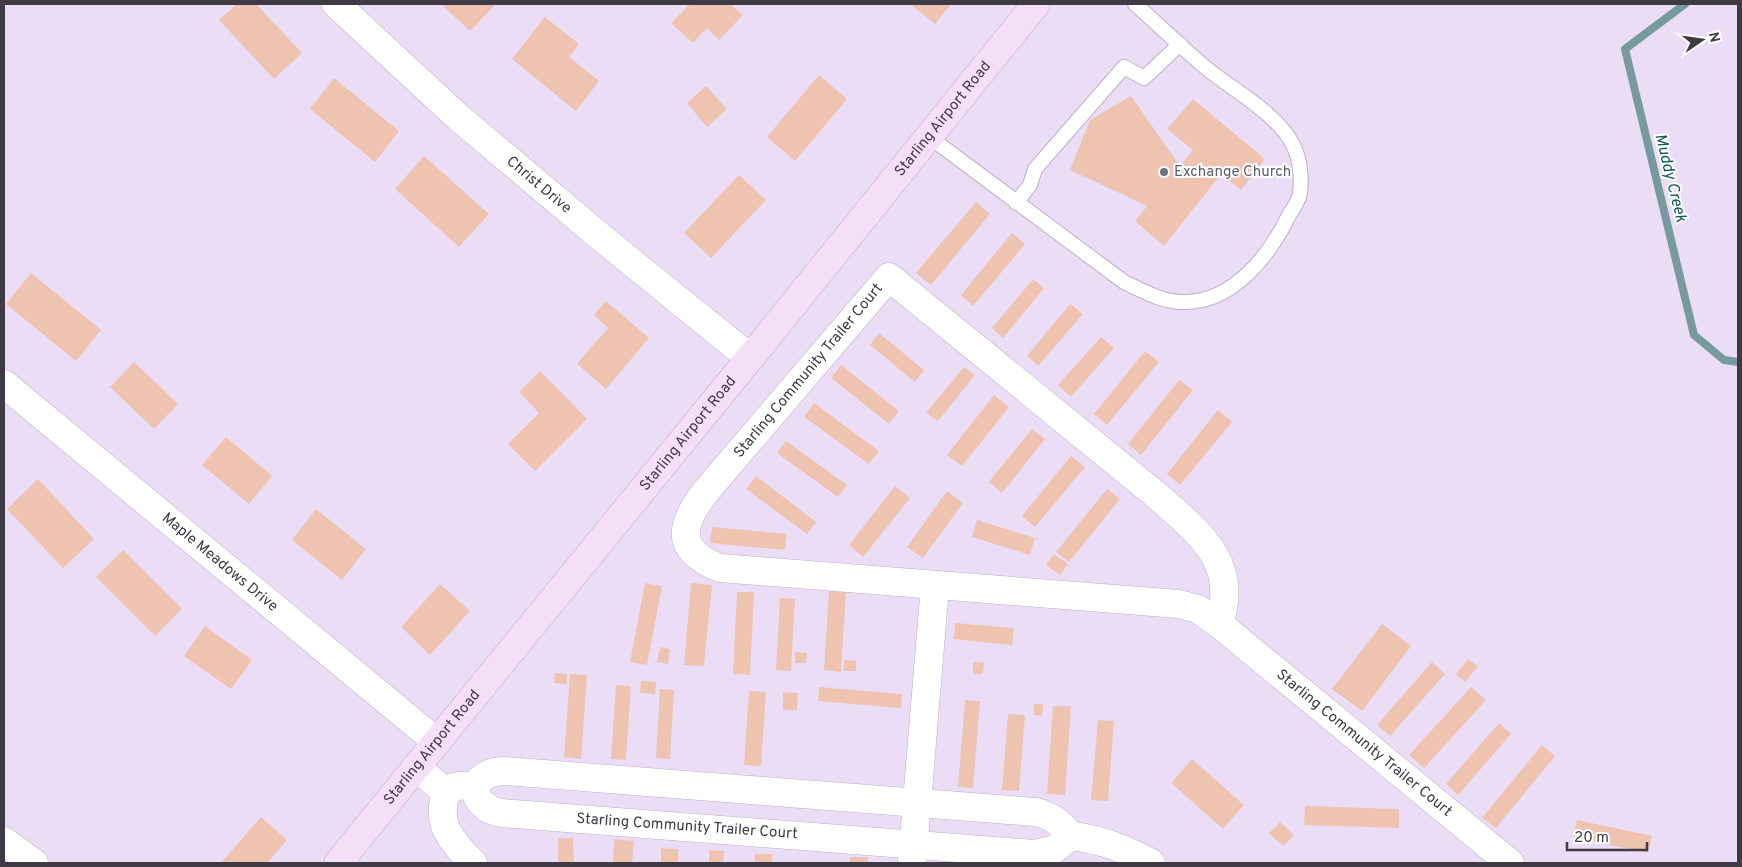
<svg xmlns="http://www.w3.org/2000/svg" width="1742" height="867" font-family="Overpass,sans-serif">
<rect width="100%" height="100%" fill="#ebddf6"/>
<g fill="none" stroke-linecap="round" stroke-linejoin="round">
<!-- stream -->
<path stroke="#779a9e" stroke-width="8" d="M 1685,4 L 1625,49 L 1694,335 L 1724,360 L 1738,362"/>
</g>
<!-- building -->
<path fill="#eec4b1" d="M 237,4 L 256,4 L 302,53 L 274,79 L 219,20 Z
M 441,4 L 496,4 L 470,31 Z
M 690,4 L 730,4 L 743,15 L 719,40 L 707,28 L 693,43 L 671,23 Z
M 910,4 L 951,4 L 935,24 Z
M 545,17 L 579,44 L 569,57 L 599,81 L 576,111 L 512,59 Z
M 819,75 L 847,99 L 795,161 L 767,137 Z
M 334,78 L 399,131 L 375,162 L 310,109 Z
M 706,86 L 727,109 L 707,127 L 687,103 Z
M 1131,96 L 1180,166 L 1193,150 L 1167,129 L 1193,99 L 1265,159 L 1241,190 L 1221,174 L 1164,246 L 1135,221 L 1147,206 L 1070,170 L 1090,120 Z
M 424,156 L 489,214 L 459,247 L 395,189 Z
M 739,175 L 766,200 L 711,258 L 684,233 Z
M 976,202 L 990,214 L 931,285 L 916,273 Z
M 1012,233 L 1025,244 L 973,306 L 961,295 Z
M 31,273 L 101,330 L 76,361 L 6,304 Z
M 1033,279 L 1044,288 L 1003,338 L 992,328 Z
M 606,301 L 649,338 L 606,389 L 577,364 L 608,328 L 594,315 Z
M 1070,304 L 1083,314 L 1038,366 L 1027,356 Z
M 879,333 L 924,370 L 915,382 L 870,345 Z
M 1101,337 L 1114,348 L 1071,397 L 1058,385 Z
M 1145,351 L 1159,362 L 1107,425 L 1094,414 Z
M 134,362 L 178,404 L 154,429 L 110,387 Z
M 841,365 L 899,411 L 889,424 L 831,378 Z
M 964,367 L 975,375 L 938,421 L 926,413 Z
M 540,371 L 587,419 L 535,471 L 508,444 L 539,413 L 519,392 Z
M 1179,380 L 1193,390 L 1141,455 L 1128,444 Z
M 994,395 L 1009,407 L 962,466 L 947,455 Z
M 814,403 L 879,451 L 869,464 L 804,417 Z
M 1218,410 L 1232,422 L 1180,485 L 1167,474 Z
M 1032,429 L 1045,439 L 1002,493 L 989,482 Z
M 226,437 L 272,476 L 249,504 L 202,465 Z
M 786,441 L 847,485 L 838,497 L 777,453 Z
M 1071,456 L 1085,467 L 1035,527 L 1022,516 Z
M 756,476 L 816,522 L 807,534 L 746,489 Z
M 38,479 L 94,539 L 63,568 L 7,509 Z
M 895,486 L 910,498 L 863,557 L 849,545 Z
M 1107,489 L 1120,499 L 1069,562 L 1056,552 Z
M 947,491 L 963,503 L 923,558 L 907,547 Z
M 316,509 L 366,549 L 342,580 L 292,540 Z
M 977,520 L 1035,538 L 1030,555 L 972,537 Z
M 712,527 L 787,534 L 785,550 L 710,543 Z
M 123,550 L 182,609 L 155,636 L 96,577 Z
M 1054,554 L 1068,564 L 1060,575 L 1046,565 Z
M 645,583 L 662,586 L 647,665 L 630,662 Z
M 691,583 L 712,585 L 704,666 L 684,665 Z
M 440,584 L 470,611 L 430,655 L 401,627 Z
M 829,590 L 846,591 L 841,672 L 824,670 Z
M 737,592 L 754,592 L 750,675 L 733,674 Z
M 780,598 L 795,599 L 791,671 L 776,670 Z
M 955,623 L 1014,628 L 1012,645 L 954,639 Z
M 1382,624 L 1411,646 L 1362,711 L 1332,689 Z
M 205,626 L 252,660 L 231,689 L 184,656 Z
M 660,647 L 670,649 L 668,664 L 657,662 Z
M 795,652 L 807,653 L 806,663 L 795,663 Z
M 1468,659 L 1478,666 L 1465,682 L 1456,674 Z
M 844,660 L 856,661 L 856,671 L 844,671 Z
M 973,662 L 984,663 L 983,674 L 973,674 Z
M 1432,662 L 1445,674 L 1390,736 L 1377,725 Z
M 555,673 L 567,674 L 567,684 L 554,683 Z
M 570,674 L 587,675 L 581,759 L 564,757 Z
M 641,681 L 656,682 L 655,694 L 640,693 Z
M 616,685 L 631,686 L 626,760 L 611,759 Z
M 819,687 L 902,694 L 901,708 L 818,701 Z
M 1471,687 L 1486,700 L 1424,768 L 1409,755 Z
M 660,689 L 674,690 L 670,759 L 656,758 Z
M 749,691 L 766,692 L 761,766 L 744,765 Z
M 783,692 L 798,693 L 797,710 L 783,710 Z
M 965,700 L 980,701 L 973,788 L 958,787 Z
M 1034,704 L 1043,704 L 1042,716 L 1034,715 Z
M 1053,706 L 1071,706 L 1065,795 L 1047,794 Z
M 1008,714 L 1025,715 L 1019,791 L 1002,790 Z
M 1098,720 L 1114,721 L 1108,801 L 1091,800 Z
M 1499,723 L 1511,734 L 1458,795 L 1446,784 Z
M 1542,745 L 1555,756 L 1496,828 L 1482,818 Z
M 1192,759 L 1244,805 L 1223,829 L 1171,783 Z
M 1305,806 L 1399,809 L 1399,828 L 1304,825 Z
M 261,817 L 287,840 L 267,863 L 221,863 Z
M 1577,820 L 1652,836 L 1648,853 L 1573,837 Z
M 1280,822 L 1294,835 L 1283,846 L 1269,833 Z
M 558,838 L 573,838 L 574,863 L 558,863 Z
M 614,839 L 634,841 L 632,863 L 613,863 Z
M 661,848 L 678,849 L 678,863 L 661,863 Z
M 709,850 L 724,851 L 723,863 L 709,863 Z
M 755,854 L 772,854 L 772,863 L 755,863 Z
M 850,857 L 868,857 L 868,863 L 850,863 Z"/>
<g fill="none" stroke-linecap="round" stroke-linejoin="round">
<defs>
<path id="lane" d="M 928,136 L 1124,282 C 1143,291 1164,303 1185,302 C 1233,302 1269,256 1288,217 C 1292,210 1299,201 1300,193 C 1302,178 1300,158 1293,145 C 1279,116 1237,92 1211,72 C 1185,51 1160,26 1135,4
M 1016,203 L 1030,185 L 1035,169 L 1124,67 L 1144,78 L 1180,44"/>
<g id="street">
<path id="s1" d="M 336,4 L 458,117 L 603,239 L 750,358"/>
<path id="s2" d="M 4,384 L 437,742"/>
<path id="s3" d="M 1219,624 C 1240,561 1198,532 1155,494 L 889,277 L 707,490 C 680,524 673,550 720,568 L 1179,604 L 1198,609 L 1219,624 L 1510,863"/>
<path d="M 416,767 L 447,793"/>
<path d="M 1071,836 L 1055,849 L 1034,854 L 501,813 C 486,810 477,802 474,787 C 482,775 491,771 505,771 L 1036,812 C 1052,816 1061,823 1071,836 C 1101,839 1125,849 1151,863"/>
<path d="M 4,841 L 34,863"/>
<path d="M 912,862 L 935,586"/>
<path d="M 473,863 C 463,853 450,839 445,826 C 441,813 441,788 458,786 C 463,785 469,786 474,787"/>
</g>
<g id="secondary">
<path id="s4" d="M 338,863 L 750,358 L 1036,4"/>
</g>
</defs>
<!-- lane casing -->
<use href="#lane" stroke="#beb0c9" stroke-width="16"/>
<!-- street casing -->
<use href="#street" stroke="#beb0c9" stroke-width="29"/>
<!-- secondary casing -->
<use href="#secondary" stroke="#beb0c9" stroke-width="29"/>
<!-- lane -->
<use href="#lane" stroke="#fff" stroke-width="14"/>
<!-- street -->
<use href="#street" stroke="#fff" stroke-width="28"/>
<!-- secondary -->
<use href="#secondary" stroke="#f5def7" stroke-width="28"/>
</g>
<!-- markers -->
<circle fill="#6b7280" stroke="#fff" stroke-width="2" cx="1164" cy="172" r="5"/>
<g text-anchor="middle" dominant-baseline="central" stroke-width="4" stroke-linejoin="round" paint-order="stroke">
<!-- street labels -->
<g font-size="15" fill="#403a44" stroke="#fff">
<text stroke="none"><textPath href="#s4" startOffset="959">Starling Airport Road</textPath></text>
<text stroke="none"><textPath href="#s1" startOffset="272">Christ Drive</textPath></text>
<text transform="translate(809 371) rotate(-50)">Starling Community Trailer Court</text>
<text stroke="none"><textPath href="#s4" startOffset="554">Starling Airport Road</textPath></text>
<text stroke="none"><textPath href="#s2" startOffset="280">Maple Meadows Drive</textPath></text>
<text stroke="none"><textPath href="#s3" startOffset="1575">Starling Community Trailer Court</textPath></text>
<text stroke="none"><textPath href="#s4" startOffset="149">Starling Airport Road</textPath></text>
<text transform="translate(687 827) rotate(4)">Starling Community Trailer Court</text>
</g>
<!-- worship labels -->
<g font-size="15" fill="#5b616d" stroke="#fff" text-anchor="start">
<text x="1174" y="172">Exchange Church</text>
</g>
<!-- water labels -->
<g font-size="16" font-style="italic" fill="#0d585b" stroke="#fff">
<text transform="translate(1670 178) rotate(76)">Muddy Creek</text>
</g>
</g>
<!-- border -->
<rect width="1742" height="867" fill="none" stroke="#403a44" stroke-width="10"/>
<!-- north arrow -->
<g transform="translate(1702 40) rotate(77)" stroke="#ffffff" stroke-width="4" paint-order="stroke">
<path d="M0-4L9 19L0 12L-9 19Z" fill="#403a44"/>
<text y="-8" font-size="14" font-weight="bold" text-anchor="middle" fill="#403a44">N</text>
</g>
<!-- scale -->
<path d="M1567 842v8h80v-8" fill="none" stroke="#403a44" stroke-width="2.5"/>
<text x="1574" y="842" font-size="15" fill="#403a44" stroke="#ffffff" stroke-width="4" paint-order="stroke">20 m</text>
</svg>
